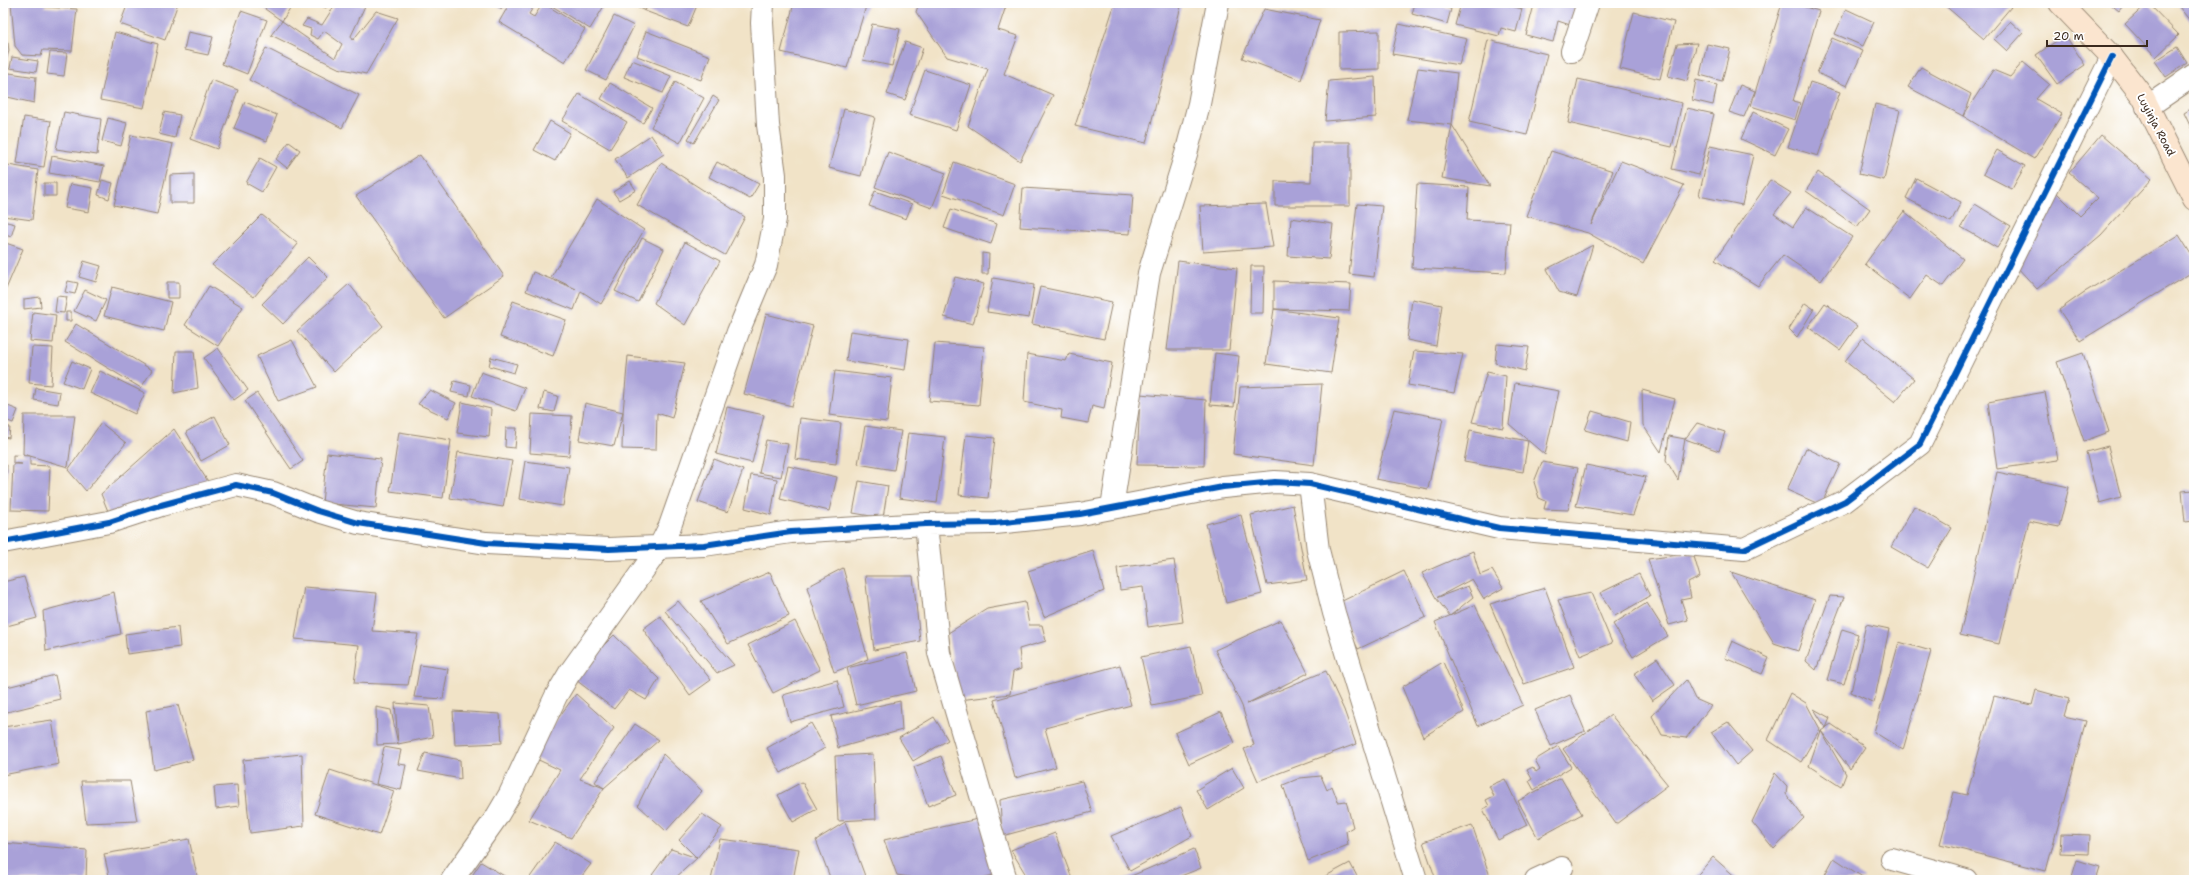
<svg xmlns="http://www.w3.org/2000/svg" width="2197" height="883" font-family="'Shantell Sans',sans-serif">
<rect width="100%" height="100%" fill="#fff"/>
<filter id="ink" filterUnits="userSpaceOnUse"><feTurbulence type="fractalNoise" baseFrequency=".025" numOctaves="2"/><feDisplacementMap in="SourceGraphic" scale="8" xChannelSelector="R" yChannelSelector="G"/><feConvolveMatrix kernelMatrix="1 2 1 2 8 2 1 2 1" color-interpolation-filters="sRGB"/></filter>
<filter id="wash" filterUnits="userSpaceOnUse"><feTurbulence type="fractalNoise" baseFrequency=".012" numOctaves="4" result="noise"/><feDisplacementMap in="SourceGraphic" scale="16" xChannelSelector="R" yChannelSelector="G"/><feGaussianBlur stdDeviation="0.9" result="paint"/><feColorMatrix in="noise" values="0 0 0 0 0 0 0 0 0 0 0 0 0 0 0 0 0 1.4 0 .05"/><feComposite in="paint" operator="in"/></filter>
<g filter="url(#wash)">
<rect width="100%" height="100%" fill="#f1e3c7"/>
<g id="blocks">
<!-- building -->
<path fill="#a9a1d8" d="M 11,3 L 46,3 L 45,7 L 77,9 L 72,51 L 43,50 L 41,56 L 22,55 L 15,46 Z
M 128,3 L 178,3 L 165,40 L 120,24 Z
M 269,3 L 289,3 L 292,5 L 282,21 L 265,9 Z
M 315,3 L 329,3 L 326,8 Z
M 336,3 L 355,3 L 365,6 L 351,36 L 353,40 L 376,11 L 398,18 L 366,74 L 338,68 L 271,35 L 282,21 L 335,58 L 342,44 L 324,31 L 318,39 L 310,35 L 311,29 L 302,26 L 307,19 L 322,25 Z
M 492,3 L 506,3 L 502,9 Z
M 510,3 L 536,3 L 529,14 L 534,17 L 543,3 L 585,29 L 565,62 L 499,22 Z
M 547,3 L 599,3 L 604,6 L 590,29 Z
M 628,3 L 643,3 L 645,11 L 649,3 L 698,3 L 688,27 L 645,11 Z
M 794,3 L 867,3 L 847,68 L 781,52 Z
M 919,3 L 1007,3 L 998,30 L 1018,36 L 1004,74 L 1053,95 L 1020,161 L 968,126 L 988,69 L 947,57 L 916,12 Z
M 1115,3 L 1166,3 L 1181,6 L 1146,143 L 1075,126 Z
M 1415,3 L 1434,3 L 1451,9 L 1447,24 L 1412,14 Z
M 1461,3 L 1507,3 L 1507,5 L 1522,9 L 1516,32 L 1501,28 L 1499,36 L 1455,25 Z
M 1527,3 L 1576,3 L 1570,25 L 1558,21 L 1553,42 L 1526,35 L 1534,5 Z
M 1782,3 L 1791,3 L 1819,11 L 1793,101 L 1800,103 L 1795,120 L 1751,106 Z
M 1942,3 L 2006,3 L 2011,7 L 1984,39 Z
M 2109,3 L 2125,3 L 2119,11 Z
M 2148,3 L 2179,35 L 2156,57 L 2125,24 Z
M 2176,3 L 2194,3 L 2194,26 Z
M 1264,9 L 1320,20 L 1301,80 L 1242,58 Z
M 1846,9 L 1874,22 L 1863,46 L 1835,34 Z
M 241,11 L 267,20 L 247,74 L 222,64 Z
M 1634,12 L 1674,22 L 1660,79 L 1620,69 Z
M 614,16 L 634,26 L 606,80 L 586,70 Z
M 2010,21 L 2023,33 L 2007,51 L 1994,39 Z
M 872,24 L 900,29 L 892,66 L 863,60 Z
M 1399,24 L 1467,39 L 1459,65 L 1392,54 Z
M 646,31 L 710,56 L 701,80 L 637,56 Z
M 1379,31 L 1379,69 L 1339,70 L 1339,32 Z
M 115,32 L 158,44 L 144,108 L 100,100 Z
M 188,32 L 213,37 L 208,55 L 184,50 Z
M 2065,35 L 2085,65 L 2057,84 L 2036,55 Z
M 1832,38 L 1863,51 L 1847,86 L 1817,73 Z
M 1488,40 L 1547,54 L 1527,135 L 1469,122 Z
M 3,42 L 8,43 L 9,51 L 3,69 Z
M 905,42 L 923,48 L 905,100 L 887,94 Z
M 1697,43 L 1687,81 L 1668,76 L 1677,44 Z
M 1707,44 L 1730,49 L 1722,81 L 1700,75 Z
M 2177,47 L 2187,63 L 2166,77 L 2155,61 Z
M 266,48 L 359,95 L 342,128 L 249,80 Z
M 50,52 L 67,53 L 64,76 L 47,74 Z
M 12,57 L 38,61 L 36,72 L 10,68 Z
M 632,60 L 671,76 L 663,93 L 624,77 Z
M 2023,62 L 2049,84 L 2036,99 L 2062,114 L 2034,159 L 1963,116 L 1908,87 L 1921,67 L 1971,94 L 1963,116 L 1993,70 L 2010,77 Z
M 1418,68 L 1457,73 L 1452,125 L 1490,186 L 1442,178 L 1452,125 L 1407,120 Z
M 925,70 L 971,85 L 956,130 L 909,115 Z
M 3,72 L 36,77 L 34,103 L 3,96 Z
M 1375,77 L 1376,117 L 1325,121 L 1329,81 Z
M 1578,79 L 1682,103 L 1672,147 L 1568,123 Z
M 211,80 L 238,90 L 217,149 L 190,139 Z
M 1696,80 L 1717,85 L 1713,105 L 1692,100 Z
M 675,82 L 704,98 L 680,143 L 651,127 Z
M 1810,82 L 1840,92 L 1818,156 L 1788,147 Z
M 610,83 L 652,108 L 643,123 L 601,99 Z
M 1740,85 L 1755,91 L 1744,117 L 1729,112 Z
M 579,94 L 627,122 L 610,149 L 562,121 Z
M 713,96 L 719,100 L 694,143 L 688,139 Z
M 245,102 L 277,115 L 267,141 L 234,128 Z
M 1875,104 L 1900,110 L 1884,180 L 1859,174 Z
M 2194,107 L 2194,134 L 2184,113 Z
M 1687,108 L 1714,114 L 1699,175 L 1672,169 Z
M 844,109 L 875,117 L 861,176 L 829,168 Z
M 64,112 L 101,119 L 97,155 L 56,149 Z
M 164,112 L 180,115 L 175,138 L 159,134 Z
M 1753,112 L 1788,129 L 1775,155 L 1741,139 Z
M 24,117 L 51,121 L 44,167 L 17,163 Z
M 108,118 L 127,123 L 121,146 L 102,141 Z
M 550,121 L 570,133 L 555,161 L 534,150 Z
M 131,135 L 173,144 L 157,214 L 114,205 Z
M 651,135 L 664,154 L 628,178 L 615,159 Z
M 2101,135 L 2152,179 L 2101,235 L 2037,289 L 2016,266 L 2056,192 L 2080,216 L 2098,198 L 2069,173 Z
M 289,142 L 300,150 L 287,168 L 276,159 Z
M 1312,142 L 1350,142 L 1350,206 L 1275,206 L 1275,181 L 1311,182 Z
M 1710,146 L 1753,155 L 1742,205 L 1699,196 Z
M 1997,150 L 2025,166 L 2012,189 L 1983,174 Z
M 1551,151 L 1613,171 L 1591,225 L 1621,161 L 1684,185 L 1643,264 L 1588,233 L 1526,216 Z
M 888,152 L 946,173 L 932,208 L 875,187 Z
M 420,155 L 504,276 L 444,318 L 356,196 Z
M 52,156 L 104,166 L 100,182 L 49,173 Z
M 260,158 L 276,167 L 262,192 L 246,183 Z
M 717,162 L 759,184 L 750,199 L 709,177 Z
M 954,162 L 1015,184 L 1004,215 L 943,194 Z
M 661,163 L 745,217 L 725,255 L 637,205 Z
M 8,165 L 38,170 L 32,220 L 3,216 L 3,196 Z
M 1818,172 L 1870,209 L 1857,227 L 1806,191 Z
M 194,174 L 194,203 L 170,203 L 170,175 Z
M 1916,178 L 1961,202 L 1951,222 L 1906,198 Z
M 102,180 L 113,183 L 109,199 L 98,195 Z
M 1770,180 L 1791,193 L 1774,214 L 1793,227 L 1806,207 L 1852,237 L 1821,281 L 1783,255 L 1758,286 L 1715,260 Z
M 630,181 L 636,190 L 619,200 L 613,192 Z
M 44,183 L 56,183 L 56,196 L 44,196 Z
M 70,184 L 93,188 L 89,212 L 65,208 Z
M 1417,184 L 1469,187 L 1467,220 L 1510,222 L 1506,273 L 1412,268 Z
M 1023,188 L 1133,195 L 1130,234 L 1020,227 Z
M 875,191 L 912,204 L 906,219 L 869,206 Z
M 597,199 L 644,230 L 601,304 L 581,291 L 574,310 L 526,291 L 533,272 L 576,289 L 551,277 Z
M 1266,204 L 1273,247 L 1203,252 L 1200,206 Z
M 1357,204 L 1382,206 L 1374,277 L 1349,274 Z
M 1975,204 L 2011,226 L 1997,248 L 1961,227 Z
M 951,209 L 997,224 L 991,244 L 944,228 Z
M 1904,211 L 1963,259 L 1943,286 L 1927,275 L 1910,299 L 1865,264 Z
M 262,215 L 298,244 L 254,297 L 212,265 Z
M 1291,218 L 1333,224 L 1329,259 L 1288,256 Z
M 3,221 L 15,224 L 11,237 L 3,234 Z
M 2179,235 L 2194,259 L 2194,271 L 2080,341 L 2059,310 L 2083,293 Z
M 642,238 L 664,249 L 638,302 L 615,291 Z
M 3,242 L 23,249 L 6,289 L 3,288 Z
M 685,242 L 720,261 L 685,325 L 654,303 Z
M 1593,245 L 1577,297 L 1559,292 L 1547,269 Z
M 982,253 L 989,254 L 988,274 L 982,274 Z
M 308,257 L 328,277 L 283,324 L 262,304 Z
M 84,261 L 101,266 L 96,282 L 79,277 Z
M 1178,261 L 1237,268 L 1229,350 L 1167,350 Z
M 1251,266 L 1264,266 L 1263,313 L 1250,313 Z
M 955,277 L 984,284 L 973,324 L 944,317 Z
M 993,278 L 1034,285 L 1029,318 L 987,312 Z
M 68,281 L 78,283 L 75,294 L 65,292 Z
M 1274,281 L 1351,284 L 1349,311 L 1274,309 Z
M 167,282 L 179,282 L 179,298 L 167,298 Z
M 349,284 L 383,326 L 334,372 L 297,331 Z
M 209,286 L 243,307 L 218,346 L 185,325 Z
M 112,287 L 171,302 L 164,331 L 104,316 Z
M 1040,287 L 1112,302 L 1104,339 L 1032,324 Z
M 85,290 L 106,300 L 96,321 L 74,311 Z
M 57,296 L 67,297 L 64,313 L 55,312 Z
M 40,297 L 41,307 L 24,309 L 24,299 Z
M 1412,299 L 1442,305 L 1436,346 L 1407,340 Z
M 513,301 L 566,320 L 553,356 L 500,337 Z
M 1805,303 L 1814,309 L 1797,337 L 1789,329 Z
M 1825,303 L 1857,326 L 1840,350 L 1808,327 Z
M 1274,309 L 1339,318 L 1331,373 L 1266,364 Z
M 33,312 L 56,315 L 53,343 L 30,341 Z
M 66,312 L 71,312 L 71,321 L 66,321 Z
M 766,314 L 813,326 L 792,406 L 744,394 Z
M 76,324 L 152,370 L 141,388 L 65,342 Z
M 850,331 L 909,339 L 905,370 L 846,361 Z
M 1863,338 L 1914,379 L 1895,402 L 1845,361 Z
M 292,340 L 317,387 L 278,401 L 257,356 Z
M 935,343 L 984,347 L 979,405 L 929,401 Z
M 1497,344 L 1529,347 L 1525,371 L 1495,363 Z
M 32,347 L 53,348 L 51,385 L 29,383 Z
M 218,348 L 248,390 L 234,400 L 204,358 Z
M 176,351 L 194,351 L 198,388 L 174,393 Z
M 1414,351 L 1463,354 L 1454,393 L 1408,385 Z
M 1215,353 L 1239,356 L 1234,407 L 1210,405 Z
M 2083,353 L 2109,432 L 2084,441 L 2057,362 Z
M 1027,354 L 1066,361 L 1069,354 L 1112,363 L 1104,409 L 1092,406 L 1088,423 L 1061,418 L 1062,410 L 1024,402 Z
M 628,356 L 685,363 L 672,418 L 657,413 L 656,450 L 622,449 L 623,412 L 614,446 L 579,440 L 585,403 L 623,412 Z
M 491,357 L 517,364 L 514,373 L 489,366 Z
M 72,361 L 90,369 L 82,389 L 63,382 Z
M 100,371 L 145,393 L 135,414 L 90,393 Z
M 835,371 L 892,378 L 887,422 L 829,415 Z
M 481,372 L 525,388 L 516,411 L 472,396 Z
M 1487,372 L 1506,376 L 1503,428 L 1472,422 Z
M 454,381 L 471,385 L 469,396 L 451,392 Z
M 1515,383 L 1559,391 L 1545,455 L 1509,424 Z
M 1322,384 L 1314,465 L 1233,454 L 1240,387 Z
M 36,388 L 60,392 L 58,404 L 34,400 Z
M 430,390 L 456,403 L 448,418 L 418,404 Z
M 1642,390 L 1675,399 L 1661,452 L 1643,425 Z
M 544,392 L 558,396 L 554,412 L 540,409 Z
M 2045,392 L 2058,460 L 1997,469 L 1988,402 Z
M 257,393 L 303,461 L 291,469 L 245,401 Z
M 1140,394 L 1206,400 L 1204,466 L 1137,465 Z
M 462,402 L 491,409 L 489,437 L 457,433 Z
M 3,404 L 18,410 L 13,423 L 3,419 Z
M 727,407 L 764,415 L 752,463 L 716,454 Z
M 1394,409 L 1443,418 L 1428,489 L 1376,479 Z
M 1592,411 L 1630,422 L 1627,442 L 1585,430 Z
M 532,414 L 572,416 L 569,456 L 530,453 Z
M 24,415 L 75,415 L 68,467 L 23,454 Z
M 215,416 L 230,445 L 201,461 L 186,432 Z
M 800,418 L 841,423 L 836,464 L 795,459 Z
M 101,423 L 126,443 L 86,491 L 68,470 Z
M 1697,423 L 1725,432 L 1719,451 L 1685,439 Z
M 3,426 L 10,427 L 9,438 L 3,437 Z
M 865,426 L 901,431 L 894,470 L 858,464 Z
M 506,428 L 517,428 L 515,448 L 505,447 Z
M 174,429 L 211,486 L 112,521 L 101,494 Z
M 1470,430 L 1528,441 L 1523,472 L 1464,462 Z
M 399,432 L 451,440 L 443,498 L 390,491 Z
M 908,433 L 945,437 L 937,503 L 899,498 Z
M 966,435 L 995,438 L 988,498 L 959,495 Z
M 1669,436 L 1685,439 L 1678,480 L 1666,460 Z
M 766,440 L 788,444 L 781,477 L 759,473 Z
M 2108,446 L 2121,497 L 2099,503 L 2086,452 Z
M 1806,448 L 1840,464 L 1821,505 L 1787,490 Z
M 458,452 L 512,461 L 503,507 L 450,498 Z
M 327,453 L 381,459 L 376,508 L 322,503 Z
M 13,455 L 30,456 L 30,465 L 50,466 L 48,511 L 11,510 L 13,464 L 22,464 L 13,463 Z
M 714,459 L 743,470 L 728,512 L 698,502 Z
M 525,461 L 569,467 L 563,506 L 519,499 Z
M 1542,462 L 1578,468 L 1568,510 L 1544,509 L 1546,501 L 1539,498 L 1534,482 Z
M 3,465 L 7,465 L 4,514 L 3,514 Z
M 1586,465 L 1646,477 L 1633,515 L 1576,506 Z
M 788,466 L 837,477 L 829,511 L 780,499 Z
M 1997,472 L 2069,487 L 2059,527 L 2029,521 L 1999,644 L 1960,635 Z
M 751,475 L 777,479 L 771,515 L 745,508 Z
M 859,481 L 888,486 L 883,518 L 853,513 Z
M 2194,490 L 2194,521 L 2185,522 L 2182,491 Z
M 1293,505 L 1307,580 L 1267,585 L 1251,515 Z
M 1914,506 L 1952,528 L 1928,568 L 1891,547 Z
M 1241,515 L 1262,594 L 1226,603 L 1206,524 Z
M 1093,550 L 1104,591 L 1044,617 L 1028,571 Z
M 1473,551 L 1480,575 L 1492,570 L 1503,588 L 1484,599 L 1472,579 L 1436,598 L 1468,586 L 1473,597 L 1450,616 L 1436,598 L 1422,573 Z
M 1693,553 L 1700,577 L 1688,583 L 1691,598 L 1681,600 L 1688,620 L 1669,625 L 1648,559 Z
M 1174,560 L 1183,622 L 1148,627 L 1143,587 L 1120,590 L 1117,568 Z
M 843,568 L 868,659 L 834,672 L 807,587 Z
M 1404,571 L 1426,617 L 1358,649 L 1336,604 Z
M 770,572 L 789,616 L 728,644 L 701,601 Z
M 1731,572 L 1815,600 L 1798,651 L 1774,643 Z
M 1639,574 L 1650,596 L 1615,616 L 1600,593 Z
M 865,576 L 913,576 L 920,641 L 874,650 Z
M 24,577 L 37,618 L 3,627 L 3,582 Z
M 304,587 L 377,593 L 372,631 L 418,634 L 408,685 L 354,683 L 359,645 L 295,639 Z
M 1545,588 L 1574,667 L 1524,684 L 1490,604 Z
M 114,592 L 121,634 L 46,651 L 43,611 Z
M 1591,593 L 1612,643 L 1580,656 L 1558,600 Z
M 1830,596 L 1844,597 L 1816,670 L 1806,661 Z
M 678,601 L 734,665 L 717,673 L 665,611 Z
M 1025,602 L 1029,625 L 1042,625 L 1046,641 L 1019,649 L 1021,669 L 1013,672 L 1010,694 L 959,700 L 948,633 L 987,609 Z
M 1647,603 L 1668,636 L 1633,657 L 1613,624 Z
M 1475,605 L 1523,705 L 1478,726 L 1435,622 Z
M 660,616 L 711,680 L 690,695 L 643,629 Z
M 1281,620 L 1308,673 L 1246,704 L 1326,671 L 1344,710 L 1356,744 L 1258,781 L 1244,749 L 1254,745 L 1242,706 L 1215,650 Z
M 795,621 L 820,670 L 773,693 L 748,645 Z
M 1866,624 L 1889,629 L 1874,703 L 1851,692 Z
M 178,627 L 180,647 L 127,654 L 125,634 Z
M 1842,629 L 1858,634 L 1844,684 L 1827,680 Z
M 614,635 L 659,679 L 646,700 L 629,690 L 614,709 L 572,677 Z
M 1732,641 L 1769,658 L 1762,674 L 1725,658 Z
M 1899,642 L 1931,651 L 1903,750 L 1874,732 Z
M 1191,646 L 1202,696 L 1152,706 L 1141,657 Z
M 907,653 L 916,691 L 856,705 L 847,668 Z
M 1657,658 L 1675,685 L 1652,701 L 1634,674 Z
M 1443,662 L 1464,712 L 1423,737 L 1402,687 Z
M 420,665 L 448,669 L 443,699 L 414,697 Z
M 1120,665 L 1131,705 L 1045,728 L 1056,767 L 1015,778 L 994,700 Z
M 55,675 L 60,699 L 3,713 L 3,688 Z
M 837,680 L 844,707 L 790,722 L 783,695 Z
M 1686,680 L 1695,699 L 1711,706 L 1686,738 L 1662,735 L 1652,716 Z
M 2036,690 L 2069,699 L 2064,716 L 2086,721 L 2046,871 L 1940,844 L 1954,792 L 1967,795 L 1994,696 L 2032,705 Z
M 1790,693 L 1806,703 L 1820,729 L 1801,762 L 1768,740 Z
M 576,694 L 614,728 L 580,779 L 604,788 L 595,782 L 635,724 L 659,740 L 604,788 L 571,838 L 529,820 L 560,770 L 530,756 Z
M 1570,695 L 1585,731 L 1551,746 L 1535,710 Z
M 900,701 L 902,730 L 838,748 L 831,716 Z
M 395,703 L 429,706 L 433,737 L 398,744 L 377,745 L 376,707 L 391,710 L 398,744 Z
M 178,705 L 193,760 L 154,770 L 146,711 Z
M 1814,709 L 1830,718 L 1826,728 Z
M 453,711 L 500,714 L 502,743 L 455,745 Z
M 1221,712 L 1235,743 L 1189,764 L 1175,733 Z
M 1611,715 L 1668,785 L 1616,824 L 1563,749 Z
M 934,717 L 948,740 L 913,761 L 899,738 Z
M 52,720 L 59,764 L 3,775 L 3,727 Z
M 1728,722 L 1752,751 L 1736,765 L 1711,732 Z
M 811,723 L 825,748 L 781,773 L 767,748 Z
M 1831,724 L 1865,747 L 1850,769 L 1821,731 Z
M 1821,731 L 1846,774 L 1841,787 L 1809,766 Z
M 1558,746 L 1571,767 L 1534,790 L 1529,781 L 1532,779 L 1527,770 L 1533,767 L 1536,772 L 1540,769 L 1535,760 Z
M 384,747 L 401,750 L 398,764 L 406,765 L 401,790 L 376,784 Z
M 425,753 L 460,760 L 461,779 L 418,771 Z
M 302,754 L 304,826 L 250,833 L 243,760 Z
M 663,754 L 702,791 L 666,831 L 638,805 Z
M 873,754 L 876,819 L 838,821 L 835,756 Z
M 941,756 L 956,795 L 928,806 L 914,767 Z
M 1232,768 L 1244,788 L 1208,810 L 1196,790 Z
M 330,770 L 394,791 L 379,835 L 315,814 Z
M 1775,773 L 1787,786 L 1786,794 L 1804,818 L 1774,849 L 1752,822 Z
M 1321,776 L 1327,790 L 1332,786 L 1338,802 L 1346,801 L 1353,827 L 1346,831 L 1348,845 L 1308,861 L 1283,785 L 1300,778 Z
M 1561,778 L 1582,814 L 1538,838 L 1518,801 Z
M 1505,779 L 1527,825 L 1498,840 L 1483,809 L 1489,806 L 1486,800 L 1494,796 L 1489,786 Z
M 81,781 L 130,781 L 137,821 L 86,823 Z
M 1082,781 L 1092,812 L 1002,836 L 1000,800 Z
M 802,782 L 817,809 L 793,822 L 778,795 Z
M 237,785 L 239,806 L 216,809 L 214,787 Z
M 1181,807 L 1192,836 L 1130,871 L 1111,836 Z
M 702,814 L 722,827 L 697,858 L 673,880 L 658,880 L 652,875 L 671,849 L 697,858 L 679,840 Z
M 982,818 L 997,874 L 975,880 L 926,880 L 897,875 L 884,840 Z
M 845,822 L 865,876 L 856,880 L 831,880 L 816,840 Z
M 1472,825 L 1491,879 L 1436,880 L 1423,842 Z
M 1055,833 L 1072,879 L 1029,880 L 1011,850 Z
M 2061,834 L 2090,835 L 2089,854 L 2060,853 Z
M 189,839 L 198,880 L 110,880 L 104,854 Z
M 720,839 L 799,849 L 793,880 L 711,880 Z
M 555,842 L 591,864 L 579,880 L 528,880 Z
M 3,843 L 87,850 L 86,880 L 3,880 Z
M 1194,849 L 1201,868 L 1171,880 L 1122,880 Z
M 1713,857 L 1739,880 L 1693,880 Z
M 1834,858 L 1864,878 L 1863,880 L 1822,880 Z
M 2077,860 L 2100,867 L 2096,880 L 2071,880 Z
M 481,862 L 511,880 L 469,880 Z
M 1350,863 L 1359,880 L 1323,880 L 1322,878 Z"/>
</g>
</g>
<g filter="url(#ink)">
<use href="#blocks" fill-opacity="0" stroke="#968672" stroke-width="1"/>
<g fill="none" stroke-linecap="round" stroke-linejoin="round">
<defs>
<path id="street" d="M 1572,51 L 1588,3
M 2147,107 L 2194,75
M 1310,484 L 1318,550 L 1334,613 L 1416,880
M 1112,507 L 1149,273 L 1186,154 L 1199,104 L 1218,3
M 926,524 L 939,653 L 1006,880
M 3,542 L 109,522 L 161,505 L 236,485 L 273,493 L 318,511 L 358,523 L 486,543 L 609,549 L 704,545 L 791,532 L 926,524 L 995,523 L 1043,518 L 1080,514 L 1223,487 L 1275,482 L 1310,484 L 1499,528 L 1744,549 L 1845,501 L 1920,444 L 2112,57
M 1892,859 L 1966,880
M 452,880 L 496,818 L 510,794 L 556,696 L 569,674 L 659,548 L 670,526 L 738,332 L 766,265 L 775,219 L 775,175 L 768,125 L 762,23 L 763,3
M 1536,880 L 1562,868"/>
<path id="secondary" d="M 2060,3 L 2112,57 L 2143,97 L 2194,199"/>
</defs>
<!-- street casing -->
<use href="#street" stroke="#968672" stroke-width="24"/>
<!-- secondary casing -->
<use href="#secondary" stroke="#968672" stroke-width="24"/>
<!-- street -->
<use href="#street" stroke="#fff" stroke-width="22"/>
<!-- secondary -->
<use href="#secondary" stroke="#fbe5cf" stroke-width="22"/>
<defs>
<path id="cycleway" d="M 3,542 L 109,522 L 161,505 L 236,485 L 273,493 L 318,511 L 358,523 L 486,543 L 609,549 L 704,545 L 791,532 L 926,524 L 995,523 L 1043,518 L 1080,514 L 1223,487 L 1275,482 L 1310,484 L 1499,528 L 1744,549 L 1845,501 L 1920,444 L 2112,57"/>
</defs>
<!-- cycleway casing -->
<use href="#cycleway" stroke="#fff" stroke-width="8"/>
<!-- cycleway -->
<use href="#cycleway" stroke="#0057b8" stroke-width="6"/>
</g>
</g>
<g text-anchor="middle" dominant-baseline="central" stroke-width="4" stroke-linejoin="round" paint-order="stroke">
<!-- street labels -->
<g font-size="11" fill="#3b2a1e" stroke="#fff">
<text transform="translate(2156 125) rotate(62)">Luyinja Road</text>
</g>
</g>
<!-- margin -->
<rect width="2197" height="883" fill="none" stroke="#fff" stroke-width="16"/>
<!-- scale -->
<path d="M2047 40v6h100v-6" fill="none" stroke="#3b2a1e" stroke-width="2"/>
<text x="2053" y="40" font-size="12" fill="#3b2a1e" stroke="#ffffff" stroke-width="3" paint-order="stroke">20 m</text>
</svg>
